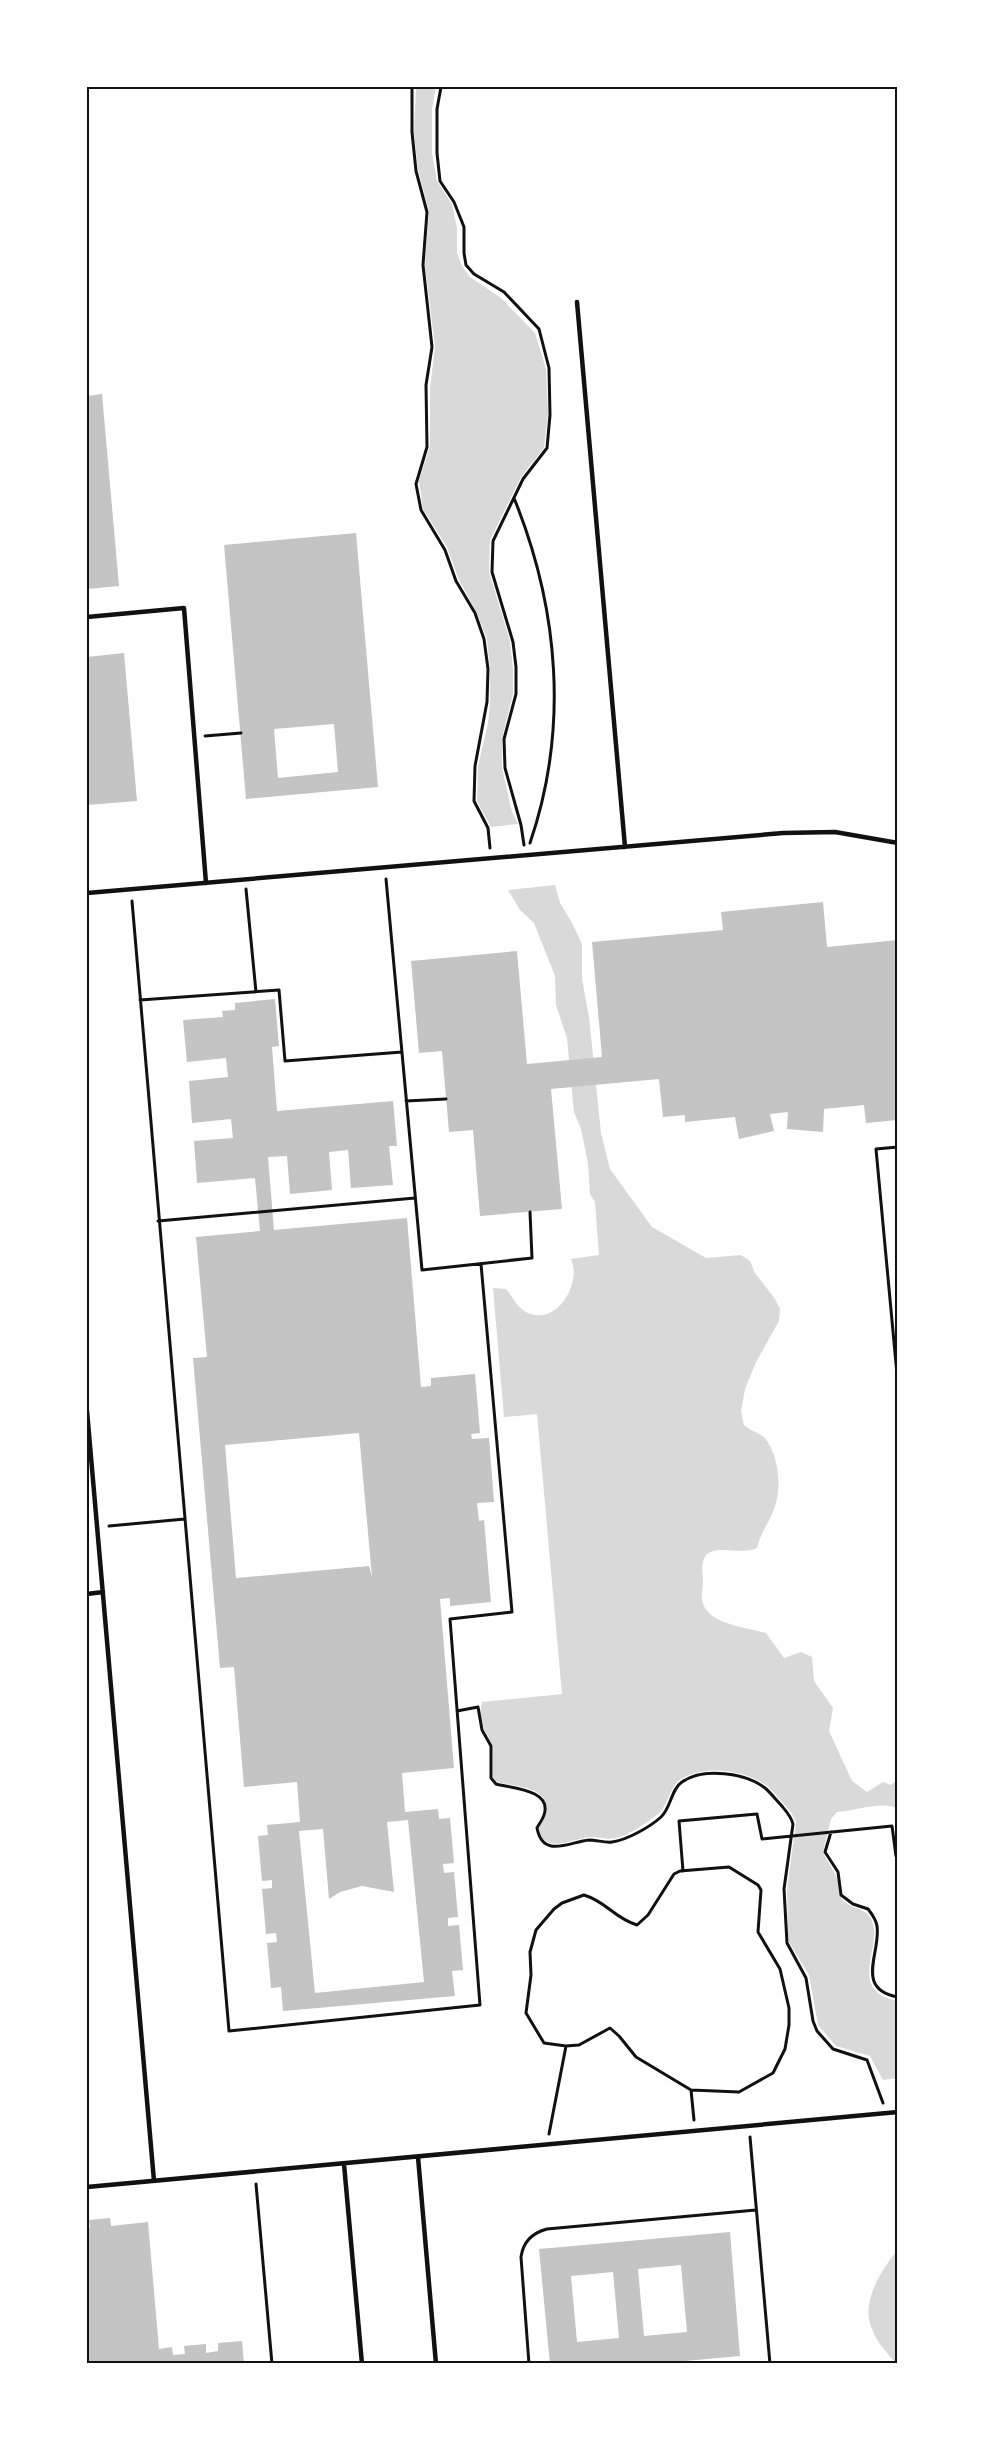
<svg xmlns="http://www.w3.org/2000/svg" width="985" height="2451" font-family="'Archivo Narrow',sans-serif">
<rect width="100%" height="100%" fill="#fff"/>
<!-- water -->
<path fill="#d9d9d9" d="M 416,87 L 436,87 L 432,109 L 432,153 L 437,181 L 452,204 L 457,228 L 457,253 L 462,266 L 470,277 L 501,298 L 535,333 L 546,369 L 548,414 L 544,448 L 521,477 L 490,540 L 489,572 L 510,641 L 513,668 L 513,694 L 502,738 L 502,768 L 512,812 L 518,824 L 491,827 L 477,801 L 478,766 L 488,723 L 490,702 L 490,669 L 487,639 L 477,613 L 459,580 L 447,547 L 423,509 L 419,481 L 430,446 L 430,388 L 435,347 L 425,265 L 429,211 L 418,170 L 414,132 Z
M 555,885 L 560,903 L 572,923 L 582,944 L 582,979 L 589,1017 L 601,1133 L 610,1169 L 652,1227 L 706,1258 L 741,1255 L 750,1261 L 755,1273 L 775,1299 L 780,1309 L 779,1321 L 756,1362 L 745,1389 L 741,1411 L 744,1425 C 750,1431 762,1433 767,1441 C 779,1458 782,1490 774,1509 C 769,1523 760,1534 757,1548 C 740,1556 718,1544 706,1555 C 700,1565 703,1571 703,1582 C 703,1588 701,1594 702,1601 C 708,1625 746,1627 766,1633 L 784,1658 L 801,1652 L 812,1657 L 814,1681 L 833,1708 L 829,1731 L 852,1781 L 867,1792 L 883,1782 L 891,1785 L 898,1779 L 898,1809 C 886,1800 853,1811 837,1812 L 831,1819 L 823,1852 C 826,1860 833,1868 836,1876 C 840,1885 836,1895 845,1902 C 855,1910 869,1908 873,1924 C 881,1950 847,1991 898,2001 L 898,2078 L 883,2080 L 870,2056 L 836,2046 L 818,2025 L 809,1975 L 789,1942 L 788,1936 L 787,1889 L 796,1822 C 793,1814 788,1809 783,1803 C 778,1798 773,1791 767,1786 C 745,1770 708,1765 683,1778 C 669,1784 669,1806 657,1815 C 646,1823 631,1834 617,1838 C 608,1840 599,1837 590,1837 C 572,1839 544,1855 539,1829 C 541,1823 546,1817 547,1811 C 549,1786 512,1786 497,1782 L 493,1777 L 493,1746 L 484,1729 L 480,1714 L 482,1702 L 562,1694 L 537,1414 L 504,1417 L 493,1288 L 506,1289 C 514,1298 517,1308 528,1313 C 558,1326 582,1282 571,1259 L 599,1255 L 595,1202 L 590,1194 L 588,1164 L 581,1129 L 574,1112 L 567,1038 L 556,1005 L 555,976 L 534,923 L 520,910 L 508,890 Z
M 898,2249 L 898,2364 L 896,2364 C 888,2353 876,2342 872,2329 C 860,2301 882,2270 898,2249 Z"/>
<!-- building -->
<path fill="#c4c4c4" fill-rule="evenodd" d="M 102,394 L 119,586 L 87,589 L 87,396 Z
M 356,533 L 378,787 L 246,799 L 224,545 ZM 334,724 L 338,772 L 278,778 L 274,729 Z
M 124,653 L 137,801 L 87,805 L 87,657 Z
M 823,902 L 827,947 L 898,940 L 898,1120 L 866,1123 L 864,1105 L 824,1109 L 823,1132 L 787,1129 L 788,1112 L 770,1114 L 774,1131 L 739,1139 L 735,1117 L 685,1122 L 685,1115 L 663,1117 L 659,1079 L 551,1089 L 562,1209 L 480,1216 L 473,1130 L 449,1132 L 442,1051 L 419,1053 L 411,961 L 517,951 L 527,1064 L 602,1057 L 592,942 L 723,930 L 721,912 Z
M 275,999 L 279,1046 L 272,1047 L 277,1111 L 393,1101 L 397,1146 L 389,1146 L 393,1185 L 351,1188 L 348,1150 L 329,1152 L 332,1190 L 290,1194 L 287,1156 L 268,1157 L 274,1230 L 407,1218 L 421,1387 L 431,1386 L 431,1378 L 475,1374 L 480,1433 L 471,1434 L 472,1439 L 489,1438 L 494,1502 L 477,1503 L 479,1521 L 484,1520 L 491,1602 L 450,1606 L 450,1598 L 440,1599 L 454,1768 L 402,1773 L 405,1812 L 438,1809 L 439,1819 L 450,1818 L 454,1863 L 443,1864 L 444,1873 L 454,1872 L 458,1917 L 448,1918 L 448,1926 L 459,1925 L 463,1970 L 452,1971 L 455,1996 L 283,2011 L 281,1987 L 271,1988 L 267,1943 L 277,1942 L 276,1933 L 266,1934 L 262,1889 L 272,1888 L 272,1880 L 262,1881 L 258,1836 L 268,1835 L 267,1825 L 300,1822 L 297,1782 L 244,1787 L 234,1667 L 220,1668 L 193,1358 L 207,1357 L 196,1237 L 260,1231 L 255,1178 L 197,1183 L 194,1141 L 233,1138 L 231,1119 L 192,1123 L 189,1081 L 228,1077 L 226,1058 L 187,1062 L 183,1020 L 223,1017 L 222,1011 L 235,1010 L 235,1003 ZM 359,1433 L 372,1577 L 369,1566 L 236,1578 L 225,1445 ZM 408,1820 L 424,1982 L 315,1993 L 299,1831 L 323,1829 L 329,1899 L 340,1892 L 362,1886 L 394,1892 L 387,1822 Z
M 110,2218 L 111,2226 L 148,2222 L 159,2349 L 172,2347 L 173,2355 L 185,2354 L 184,2346 L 206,2344 L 206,2353 L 218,2351 L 218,2343 L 242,2341 L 244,2364 L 87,2364 L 87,2228 L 90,2228 L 89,2220 Z
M 730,2232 L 740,2356 L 652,2364 L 550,2364 L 539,2249 ZM 681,2265 L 687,2332 L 644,2336 L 638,2269 ZM 613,2272 L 619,2338 L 577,2342 L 571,2276 Z"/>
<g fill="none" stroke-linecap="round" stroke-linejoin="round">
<!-- path -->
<path stroke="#111" stroke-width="3" d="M 412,87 L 412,132 L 416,171 L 427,212 L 423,265 L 432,347 L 426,385 L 427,447 L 416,484 L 421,510 L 445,550 L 456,581 L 475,613 L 484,639 L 488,669 L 487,702 L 475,766 L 474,801 L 488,828 L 490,848
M 441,87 L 437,109 L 437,153 L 440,181 L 454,202 L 464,227 L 464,253 L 466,265 L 474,274 L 504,292 L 539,329 L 549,368 L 550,415 L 547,448 L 523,479 L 493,541 L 492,572 L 513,642 L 516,667 L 516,694 L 504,739 L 505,768 L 521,825 L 524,845
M 514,498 C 559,609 569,729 530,843
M 205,736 L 241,733
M 386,879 L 422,1270 L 532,1258 L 530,1212
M 246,889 L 256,992
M 132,901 L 229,2031 L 480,2005 L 450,1619 L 512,1612 L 481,1264
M 140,1000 L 279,990 L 285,1061 L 402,1052
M 406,1101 L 446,1099
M 898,1147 L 876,1149 L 898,1385
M 158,1221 L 415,1198
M 109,1526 L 185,1519
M 457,1711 L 478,1707 L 482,1730 L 491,1746 L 491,1778 L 496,1784 C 509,1788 553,1789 544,1815 C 543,1819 539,1824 537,1828 C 543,1859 569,1842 589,1840 C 597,1840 605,1843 612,1842 C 627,1840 650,1827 661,1817 C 671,1808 671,1789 682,1782 C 703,1767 746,1773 765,1788 C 771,1793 776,1800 781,1805 C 786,1811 791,1816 793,1824 L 784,1889 L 787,1943 L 806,1978 L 813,2021 L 817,2031 L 833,2049 L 867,2060 L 883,2103
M 831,1832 L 825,1852 L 838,1872 L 841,1895 L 853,1904 L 868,1909 C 872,1914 876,1920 877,1926 C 881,1953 854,1989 898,1997
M 683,1871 L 679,1821 L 757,1814 L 762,1839 L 892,1826 L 896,1856 L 898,1856
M 566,2046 L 579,2045 L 610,2028 L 619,2036 L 636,2057 L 691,2090
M 549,2134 L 566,2046 L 544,2043 L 526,2013 L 531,1975 L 530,1952 L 536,1930 L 554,1909 L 562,1903 L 584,1895 C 607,1902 614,1918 637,1925 L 648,1915 L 674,1874 L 680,1871 L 729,1867 L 758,1885 L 761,1890 L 758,1932 L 780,1969 L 789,2008 L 789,2025 L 785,2049 L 773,2073 L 739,2092 L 691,2090 L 694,2120
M 750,2137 L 770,2364
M 256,2184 L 272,2364
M 529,2364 L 521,2257 C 523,2242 532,2233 547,2229 L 756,2210"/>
<!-- service -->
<path stroke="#111" stroke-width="4.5" d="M 577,302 L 625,847
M 87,617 L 184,608 L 206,883
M 87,893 L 783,833 L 835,832 L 898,843
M 87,1411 L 154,2181
M 87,1594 L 103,1592
M 418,2157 L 436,2364
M 344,2164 L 362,2364
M 87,2187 L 898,2112"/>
</g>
<!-- border -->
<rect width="985" height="2451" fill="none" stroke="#ffffff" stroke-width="177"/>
<rect x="88" y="88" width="808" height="2274" fill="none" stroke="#111" stroke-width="2"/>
</svg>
